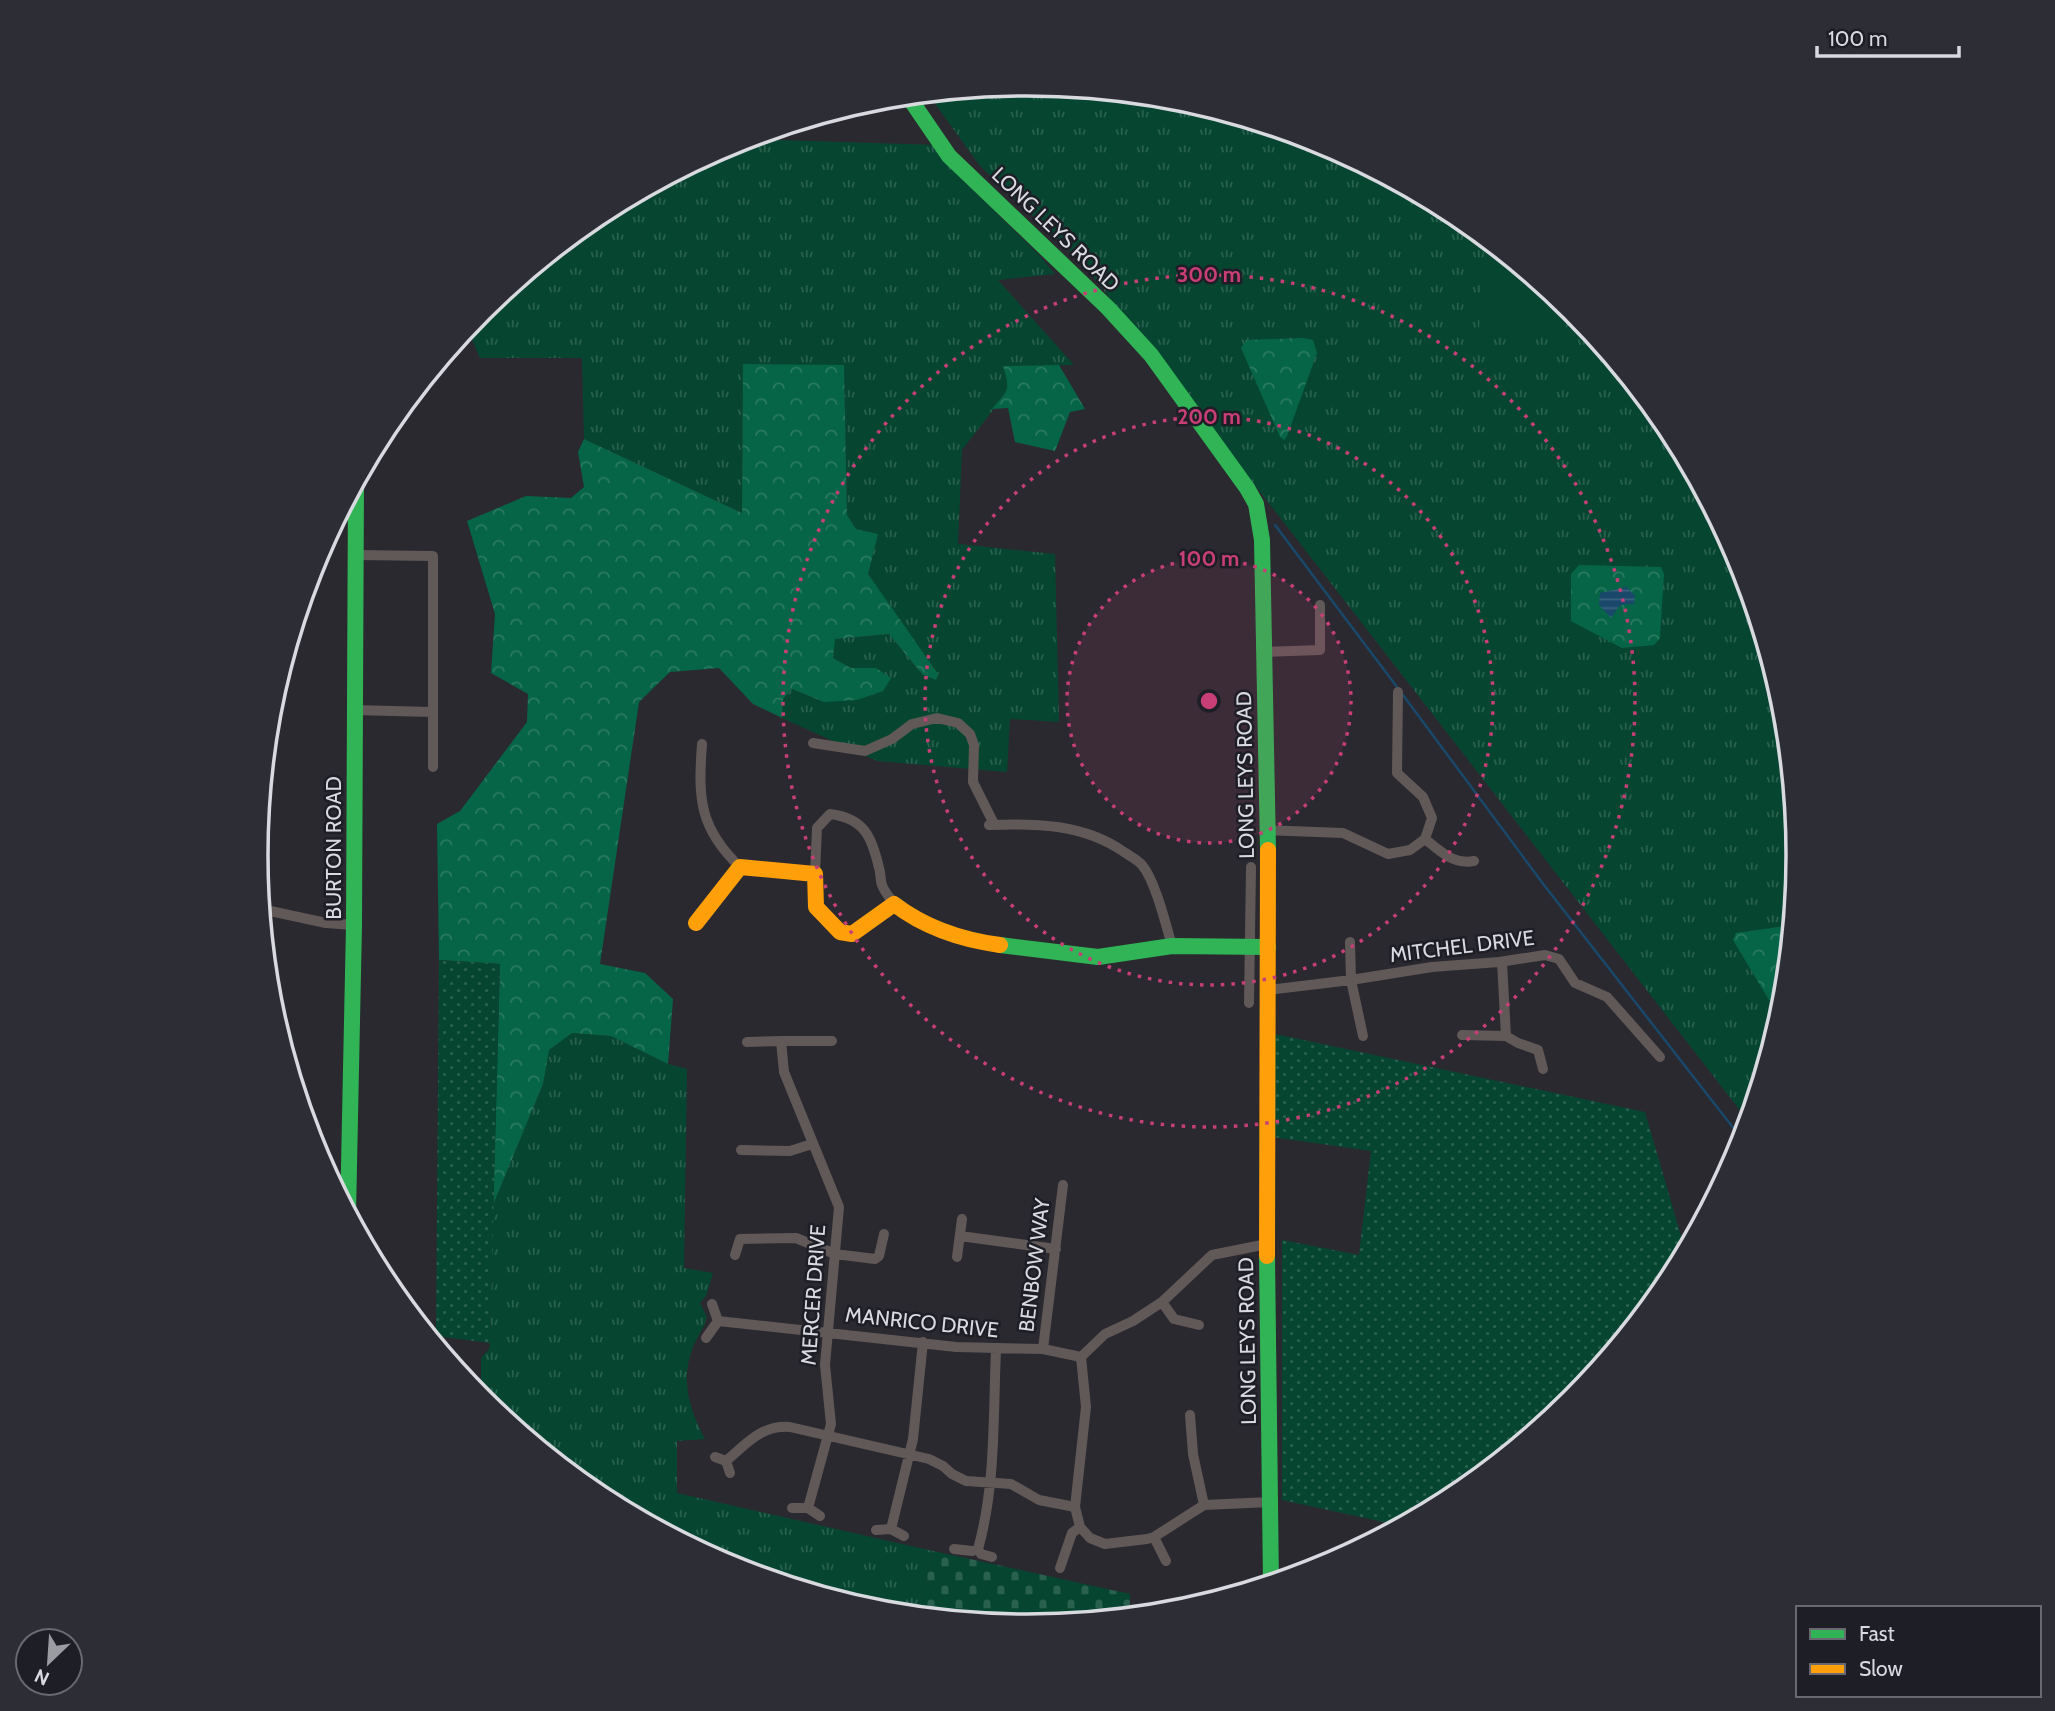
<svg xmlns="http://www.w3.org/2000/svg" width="2055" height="1711" font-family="Cabin,sans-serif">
<defs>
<pattern id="grass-tufts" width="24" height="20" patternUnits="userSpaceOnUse" patternTransform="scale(1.75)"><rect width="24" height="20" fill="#064630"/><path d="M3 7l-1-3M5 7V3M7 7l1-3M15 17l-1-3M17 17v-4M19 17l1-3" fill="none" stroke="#2a604e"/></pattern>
<pattern id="forest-crowns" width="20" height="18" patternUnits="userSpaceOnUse" patternTransform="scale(1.75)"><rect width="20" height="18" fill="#066546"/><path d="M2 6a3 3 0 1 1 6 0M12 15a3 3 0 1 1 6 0" fill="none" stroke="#2a7a60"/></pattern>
<pattern id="cemetery-stones" width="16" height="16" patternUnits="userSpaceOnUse" patternTransform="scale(1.75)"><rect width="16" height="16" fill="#064630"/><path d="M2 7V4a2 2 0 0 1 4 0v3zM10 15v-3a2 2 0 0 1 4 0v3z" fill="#2a604e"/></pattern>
<pattern id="garden-dots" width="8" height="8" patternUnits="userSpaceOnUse" patternTransform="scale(1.75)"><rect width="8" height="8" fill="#064630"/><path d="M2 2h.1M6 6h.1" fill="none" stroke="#2a604e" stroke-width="1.8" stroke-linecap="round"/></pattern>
<pattern id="water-rules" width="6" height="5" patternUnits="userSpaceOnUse" patternTransform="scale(1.75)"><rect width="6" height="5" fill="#19486a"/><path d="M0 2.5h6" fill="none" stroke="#3a627f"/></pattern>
</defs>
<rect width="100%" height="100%" fill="#29292f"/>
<!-- grass -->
<path fill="url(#grass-tufts)" d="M 1028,84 L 1178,99 L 1323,143 L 1456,214 L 1573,310 L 1669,427 L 1740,561 L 1784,705 L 1799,856 L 1784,1006 L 1749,1122 L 1081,261 L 980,166 L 928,94 Z
M 746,139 L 938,145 L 963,180 L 1039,255 L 1055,274 L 998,280 L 1074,365 L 1003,366 L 1009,384 L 1007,392 L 962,450 L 958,544 L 1055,554 L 1059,722 L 1010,719 L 1007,772 L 877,761 L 782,718 L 783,699 L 792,689 L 824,702 L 876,668 L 851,668 L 833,658 L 834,639 L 889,634 L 922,674 L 890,608 L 868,574 L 877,534 L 856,529 L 847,515 L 844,366 L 743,364 L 742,513 L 584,439 L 582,358 L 480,358 L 467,328 L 482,310 L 599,214 L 733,143 Z
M 572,1033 L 611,1036 L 668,1064 L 687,1069 L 684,1268 L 713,1273 L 706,1296 L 700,1303 L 707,1317 C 704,1328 697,1337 693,1347 C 680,1380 689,1409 705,1439 L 677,1441 L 677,1493 L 933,1551 L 915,1616 L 877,1612 L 732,1568 L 599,1497 L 481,1400 L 481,1358 L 489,1349 L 490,1343 L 493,1205 L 543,1084 L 548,1050 Z"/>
<!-- forest -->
<path fill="url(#forest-crowns)" d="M 1303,338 L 1313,340 L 1317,353 L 1287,436 L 1284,440 L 1280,437 L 1241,348 L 1246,340 Z
M 743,364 L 844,365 L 847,515 L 856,529 L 878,534 L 868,574 L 938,674 L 936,680 L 922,674 L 889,634 L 835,639 L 833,658 L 851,668 L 876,668 L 891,678 L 883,691 L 857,700 L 824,702 L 792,689 L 783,699 L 782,718 L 753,704 L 719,668 L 670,672 L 639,702 L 600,964 L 645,973 L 673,999 L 668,1064 L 611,1036 L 572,1033 L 549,1050 L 543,1084 L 493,1205 L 500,964 L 439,960 L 437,824 L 460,811 L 527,722 L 528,694 L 491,673 L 495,614 L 467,521 L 526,496 L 571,498 L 584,487 L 578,452 L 584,439 L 742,513 Z
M 1059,365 L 1085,409 L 1070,412 L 1055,451 L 1015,442 L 1008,408 L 992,409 C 1008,390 1011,391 1003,366 Z
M 1579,565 L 1661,567 L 1664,574 L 1660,638 L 1654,645 L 1622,648 L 1571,621 L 1571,574 Z
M 1792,925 L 1785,1001 L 1769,1000 L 1733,940 L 1736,933 Z"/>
<!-- cemetery -->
<path fill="url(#cemetery-stones)" d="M 933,1551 L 1130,1594 L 1130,1617 L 1027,1627 L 915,1616 Z"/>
<!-- garden -->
<path fill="url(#garden-dots)" d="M 439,960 L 500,964 L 490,1343 L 436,1336 Z
M 1275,1034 L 1645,1112 L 1686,1253 L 1669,1284 L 1573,1401 L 1456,1497 L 1402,1526 L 1282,1500 L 1282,1240 L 1359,1255 L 1371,1151 L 1272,1137 Z"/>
<!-- pitch -->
<path fill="#064630" d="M 1485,237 L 1566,305 L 1565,335 L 1479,330 Z"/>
<!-- water -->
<path fill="url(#water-rules)" d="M 1627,587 L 1635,596 L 1634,604 C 1617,604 1620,606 1611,618 L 1599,605 L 1600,593 Z"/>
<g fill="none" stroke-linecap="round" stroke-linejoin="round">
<!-- stream -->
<path stroke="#19486a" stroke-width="2.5" d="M 1275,525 L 1397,687
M 1403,695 L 1544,885 L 1738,1134 L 1745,1136"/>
<!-- street -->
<path stroke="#615858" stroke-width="10" d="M 356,555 L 433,556 L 433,767
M 1264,652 L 1320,650 L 1320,605
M 354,710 L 432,712
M 813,743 L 865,751 L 892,739 L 912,724 L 937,718 L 958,723 L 970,734 L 974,745 L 973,782 L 994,824
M 702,744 C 698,798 699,828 740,867
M 989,825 C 1036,823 1084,824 1124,852 C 1130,856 1138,860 1142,865 C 1155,880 1166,925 1172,946
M 1266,830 L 1343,833 L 1388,854 L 1410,850 L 1425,839 L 1432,818 L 1423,797 L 1397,773 L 1398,692
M 1425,839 C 1440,851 1453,865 1474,861
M 815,874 L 817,828 L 830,814 C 864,818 872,837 879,868 C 881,873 880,880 882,885 C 884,891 890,898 894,904
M 261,909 L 326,923 L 354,925
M 1350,942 L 1351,980 L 1363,1036
M 1268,990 L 1351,980 L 1432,967 L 1499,962 L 1545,955 L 1559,959 L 1575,983 L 1607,997 L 1660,1057
M 1249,1003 L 1251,867
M 1462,1035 L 1506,1036 L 1502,962
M 1506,1036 L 1518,1043 L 1538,1050 L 1543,1069
M 781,1041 L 832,1041
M 747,1042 L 781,1041 L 784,1072 L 839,1207 L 825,1365 L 831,1424 L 808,1508
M 741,1150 L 790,1151 L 812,1144
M 960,1236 L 1056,1249
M 1267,1244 L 1212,1255 L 1162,1302 L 1133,1321 L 1105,1334 L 1081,1357 L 1086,1407 L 1075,1507 L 1080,1527 L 1090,1538 L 1105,1544 L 1147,1539 L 1154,1537 L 1204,1505 L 1270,1502
M 735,1255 L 740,1239 L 796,1238 L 835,1254 L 875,1259 L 879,1256 L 884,1234
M 957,1257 L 962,1219
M 1162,1302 L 1174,1319 L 1199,1325
M 718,1321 L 956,1347 L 1043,1349 L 1081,1357
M 706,1338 L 718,1321 L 712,1304
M 1043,1349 L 1063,1185
M 1190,1415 L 1193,1454 L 1204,1505
M 715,1457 L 726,1461 L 730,1473
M 726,1461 C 745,1445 762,1424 790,1427 L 929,1459 L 943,1466 L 952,1474 L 966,1481 L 1011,1484 L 1039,1500 L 1075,1507
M 792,1508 L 808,1508 L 820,1516
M 891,1529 L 913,1439 L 923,1342
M 876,1530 L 891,1529 L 904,1536
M 1154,1537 L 1166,1561
M 954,1549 L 972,1551 L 978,1549 L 981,1554 L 992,1557
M 978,1549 C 996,1485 993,1416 996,1350
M 1060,1568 L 1072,1533 L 1080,1527"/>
<!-- fast -->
<path stroke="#30b455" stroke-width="16" d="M 908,96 L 949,156 L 1108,308 L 1151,355 L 1247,488 L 1256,504 L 1262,540 L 1268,850
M 1000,945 L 1098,957 L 1172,946 L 1268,947
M 348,1214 L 354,925 L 356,483
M 1267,1256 L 1271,1584"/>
<!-- slow -->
<path stroke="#ff9f0a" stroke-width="16" d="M 696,923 L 740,867 L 815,874 L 816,907 L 840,932 L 852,934 L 894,904 C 924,927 963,940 1000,945
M 1267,1256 L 1268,850"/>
</g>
<!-- distance rings -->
<circle cx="1209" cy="701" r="142" fill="#c73f76" fill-opacity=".12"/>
<g fill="none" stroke="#c73f76" stroke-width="3.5" stroke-dasharray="3.5 7">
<circle cx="1209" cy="701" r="142"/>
<circle cx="1209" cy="701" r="284"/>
<circle cx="1209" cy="701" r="426"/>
</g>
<g text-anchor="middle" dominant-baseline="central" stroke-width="5" stroke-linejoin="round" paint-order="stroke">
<!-- street labels -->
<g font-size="21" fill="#d9dae0" stroke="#1e1e27">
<text transform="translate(1056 229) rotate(44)">LONG LEYS ROAD</text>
<text transform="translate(1245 775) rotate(-91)">LONG LEYS ROAD</text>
<text transform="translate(333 848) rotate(-90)">BURTON ROAD</text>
<text transform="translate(1462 946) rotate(-7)">MITCHEL DRIVE</text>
<text transform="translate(1034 1265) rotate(-83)">BENBOW WAY</text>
<text transform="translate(813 1295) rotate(-86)">MERCER DRIVE</text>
<text transform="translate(922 1322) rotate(6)">MANRICO DRIVE</text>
<text transform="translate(1247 1341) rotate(-91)">LONG LEYS ROAD</text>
</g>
</g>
<!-- crop -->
<path d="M0 0H2055V1711H0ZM268 855a759 759 0 1 1 1518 0a759 759 0 1 1-1518 0Z" fill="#2d2d36" fill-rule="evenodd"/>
<path fill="none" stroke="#d9dae0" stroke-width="3.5" d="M268 855a759 759 0 1 1 1518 0a759 759 0 1 1-1518 0Z"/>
<circle cx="1209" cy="701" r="10" fill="#c73f76" stroke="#1e1e27" stroke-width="3.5"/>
<g font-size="21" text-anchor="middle" font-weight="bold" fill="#c73f76" stroke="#1e1e27" stroke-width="5" stroke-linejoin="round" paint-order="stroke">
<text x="1209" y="282">300 m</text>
<text x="1209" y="424">200 m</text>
<text x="1209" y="566">100 m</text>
</g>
<!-- legend -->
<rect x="1796" y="1606" width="245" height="91" fill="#1e1e27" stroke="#696971" stroke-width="2"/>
<rect x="1810" y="1629" width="35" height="10" fill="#30b455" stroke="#696971" stroke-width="2"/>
<text x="1859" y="1641" font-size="21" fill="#d9dae0">Fast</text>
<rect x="1810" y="1664" width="35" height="10" fill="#ff9f0a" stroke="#696971" stroke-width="2"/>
<text x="1859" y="1676" font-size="21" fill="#d9dae0">Slow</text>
<!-- north arrow -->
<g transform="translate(49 1662) rotate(205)"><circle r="33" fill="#1e1e27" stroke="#696971" stroke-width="2"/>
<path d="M0-5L12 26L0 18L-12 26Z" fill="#9b9ca2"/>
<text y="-10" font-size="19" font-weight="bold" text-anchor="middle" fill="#d9dae0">N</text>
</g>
<!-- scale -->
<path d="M1817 46v10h142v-10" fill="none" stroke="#d9dae0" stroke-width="3.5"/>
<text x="1828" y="46" font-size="21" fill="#d9dae0" stroke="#1e1e27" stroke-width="5" paint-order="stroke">100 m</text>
</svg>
